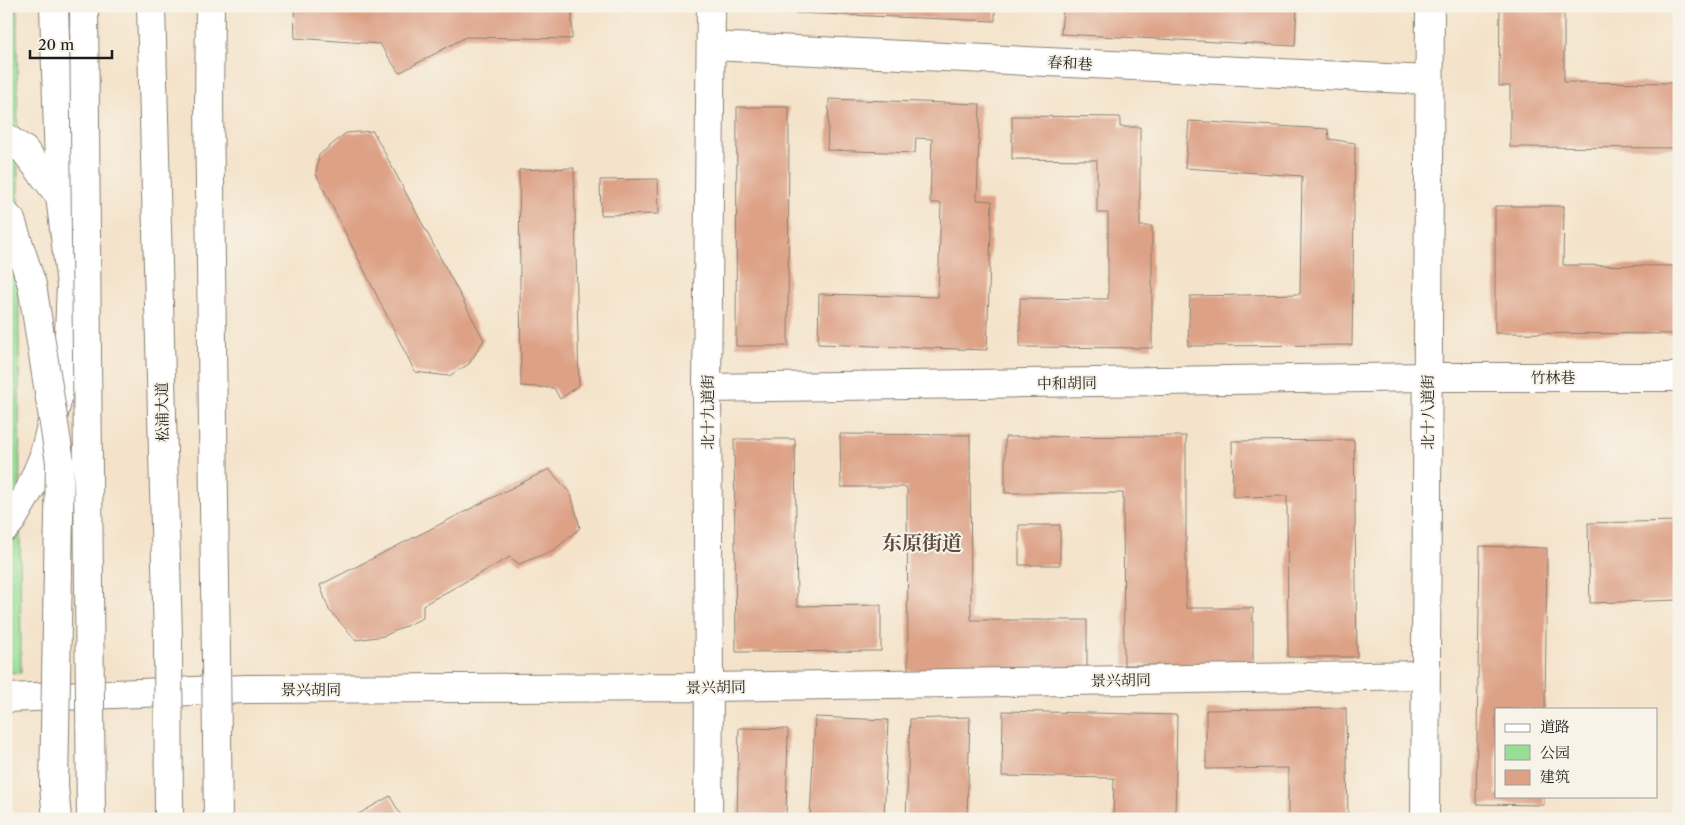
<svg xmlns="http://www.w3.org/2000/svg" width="1685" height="825" font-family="'Libre Caslon Text','Noto Serif SC',serif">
<rect width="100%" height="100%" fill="#f7f3e8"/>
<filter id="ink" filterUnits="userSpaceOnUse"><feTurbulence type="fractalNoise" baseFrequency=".02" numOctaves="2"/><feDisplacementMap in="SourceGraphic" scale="10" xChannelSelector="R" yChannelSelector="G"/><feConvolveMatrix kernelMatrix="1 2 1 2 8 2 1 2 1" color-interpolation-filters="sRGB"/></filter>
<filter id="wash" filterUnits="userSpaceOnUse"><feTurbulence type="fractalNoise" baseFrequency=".0096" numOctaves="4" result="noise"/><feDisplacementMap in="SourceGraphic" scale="20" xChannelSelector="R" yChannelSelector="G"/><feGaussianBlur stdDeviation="1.12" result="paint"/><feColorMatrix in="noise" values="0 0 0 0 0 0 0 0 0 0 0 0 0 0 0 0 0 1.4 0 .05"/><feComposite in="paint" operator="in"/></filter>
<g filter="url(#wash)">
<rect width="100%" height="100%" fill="#f4e3ca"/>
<!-- green -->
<path fill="#98de97" stroke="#5a7d5a" d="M 6,6 L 17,6 L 21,673 L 6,672 Z"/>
<g id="blocks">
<!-- building -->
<path fill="#dda186" d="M 294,6 L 572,6 L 572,39 L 466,37 L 399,73 L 380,44 L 295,38 Z
M 795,6 L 995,6 L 995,21 L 795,13 Z
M 1063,6 L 1297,6 L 1295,46 L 1061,34 Z
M 1500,6 L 1564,6 L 1564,82 L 1679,83 L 1679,148 L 1510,147 L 1510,86 L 1499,86 Z
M 829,99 L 980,104 L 977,200 L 992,201 L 987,350 L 818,344 L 819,294 L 938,297 L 941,203 L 930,203 L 932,139 L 916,138 L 915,153 L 827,150 Z
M 737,107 L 789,107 L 788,346 L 736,346 Z
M 1012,116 L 1120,117 L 1120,127 L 1140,127 L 1140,226 L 1152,226 L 1152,348 L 1020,347 L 1020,298 L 1108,299 L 1108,213 L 1097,213 L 1097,160 L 1012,159 Z
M 1189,121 L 1328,129 L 1329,139 L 1355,143 L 1352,345 L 1188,346 L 1190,296 L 1300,294 L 1302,176 L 1185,168 Z
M 373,131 L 484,340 L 469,364 L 449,376 L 415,372 L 316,174 L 319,155 L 346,133 Z
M 574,168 L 579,385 L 560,399 L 554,388 L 521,386 L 519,170 Z
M 658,179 L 659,214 L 601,215 L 600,180 Z
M 1495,206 L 1564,206 L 1563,265 L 1679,266 L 1679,334 L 1495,333 Z
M 840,434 L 970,435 L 971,620 L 1087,620 L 1087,671 L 908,671 L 907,487 L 841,487 Z
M 1186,436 L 1186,608 L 1253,608 L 1253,665 L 1124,665 L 1123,493 L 1005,493 L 1005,437 Z
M 734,439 L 795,439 L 797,606 L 881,605 L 881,651 L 736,652 Z
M 1354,440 L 1357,657 L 1288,657 L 1287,496 L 1233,497 L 1232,441 Z
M 549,469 L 571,494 L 580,528 L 554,550 L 519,564 L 510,557 L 423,605 L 423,618 L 384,636 L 356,640 L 329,610 L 320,585 Z
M 1679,521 L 1679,600 L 1590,603 L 1588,523 Z
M 1019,525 L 1060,525 L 1060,565 L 1019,565 Z
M 1480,546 L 1547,548 L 1545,709 L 1496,709 L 1496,796 L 1544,796 L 1544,805 L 1476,804 Z
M 1346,708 L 1348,819 L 1288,819 L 1288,768 L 1206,769 L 1206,710 Z
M 1003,711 L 1177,715 L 1175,819 L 1113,819 L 1114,778 L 1002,776 Z
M 815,717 L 888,720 L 884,819 L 810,819 Z
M 970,717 L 967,819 L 906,819 L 910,719 Z
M 739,728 L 788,729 L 786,819 L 737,819 Z
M 390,796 L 403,819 L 350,819 Z"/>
</g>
</g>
<g filter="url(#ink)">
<use href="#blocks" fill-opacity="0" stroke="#888073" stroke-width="1"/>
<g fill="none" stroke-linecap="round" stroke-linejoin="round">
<defs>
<path id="tertiary" d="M 711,46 L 1429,80
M 707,388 L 1427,377 L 1679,377
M 6,698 L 247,689 L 709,687 L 1425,675
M 708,819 L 709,687 L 707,388 L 711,6
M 1425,819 L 1430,6"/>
<path id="trunk" d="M 209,105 L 210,6
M 6,138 L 24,150 L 60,196
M 6,527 L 12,520 L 30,489 L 43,458 L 68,357 L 71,285 L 60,196 L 54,6"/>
</defs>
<!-- tertiary casing -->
<use href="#tertiary" stroke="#888073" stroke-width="30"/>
<!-- trunk casing -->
<use href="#trunk" stroke="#888073" stroke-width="30"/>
<!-- tertiary -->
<use href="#tertiary" stroke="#fff" stroke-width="28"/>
<!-- trunk -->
<use href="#trunk" stroke="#fff" stroke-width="28"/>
<defs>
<path id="trunk-bridge" d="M 84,6 L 91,819
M 151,6 L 168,638 L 169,819
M 209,105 L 218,819
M 6,215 L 11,220 L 32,285 L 60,462 L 54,786 L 57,819"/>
</defs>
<!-- trunk-bridge casing -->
<use href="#trunk-bridge" stroke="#888073" stroke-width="30" stroke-linecap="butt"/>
<!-- trunk-bridge -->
<use href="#trunk-bridge" stroke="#fff" stroke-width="28"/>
</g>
</g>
<g text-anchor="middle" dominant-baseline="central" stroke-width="4" stroke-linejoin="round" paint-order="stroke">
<!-- street labels -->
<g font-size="15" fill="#1c1c1c" stroke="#f7f3e8">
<text transform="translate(1070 63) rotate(3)">春和巷</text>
<text x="1553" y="377">竹林巷</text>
<text transform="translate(1067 383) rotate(-1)">中和胡同</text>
<text transform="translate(162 412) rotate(-91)">松浦大道</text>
<text transform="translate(707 412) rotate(-90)">北十九道街</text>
<text transform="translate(1427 412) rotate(-90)">北十八道街</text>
<text transform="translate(1121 680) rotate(-1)">景兴胡同</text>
<text transform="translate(716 687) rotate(-1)">景兴胡同</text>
<text x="311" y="689">景兴胡同</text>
</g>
<!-- district labels -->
<g font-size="20" font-weight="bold" fill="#604b41" stroke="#f7f3e8">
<text x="922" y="543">东原街道</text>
</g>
</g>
<!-- margin -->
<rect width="1685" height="825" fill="none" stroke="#f7f3e8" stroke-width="25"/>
<!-- legend -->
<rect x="1495" y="708" width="162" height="90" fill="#f7f3e8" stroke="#9f9d96"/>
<rect x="1505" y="724" width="25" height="8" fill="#ffffff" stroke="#9f9d96"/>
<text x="1540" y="732" font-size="15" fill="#1c1c1c">道路</text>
<rect x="1505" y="745" width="25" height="15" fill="#98de97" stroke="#9f9d96"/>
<text x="1540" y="758" font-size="15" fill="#1c1c1c">公园</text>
<rect x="1505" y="770" width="25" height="15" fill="#dda186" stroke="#9f9d96"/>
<text x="1540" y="782" font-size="15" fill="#1c1c1c">建筑</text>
<!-- scale -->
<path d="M30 50v8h82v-8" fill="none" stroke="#1c1c1c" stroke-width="2.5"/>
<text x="38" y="50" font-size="15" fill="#1c1c1c" stroke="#f7f3e8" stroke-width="4" paint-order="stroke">20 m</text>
</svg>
